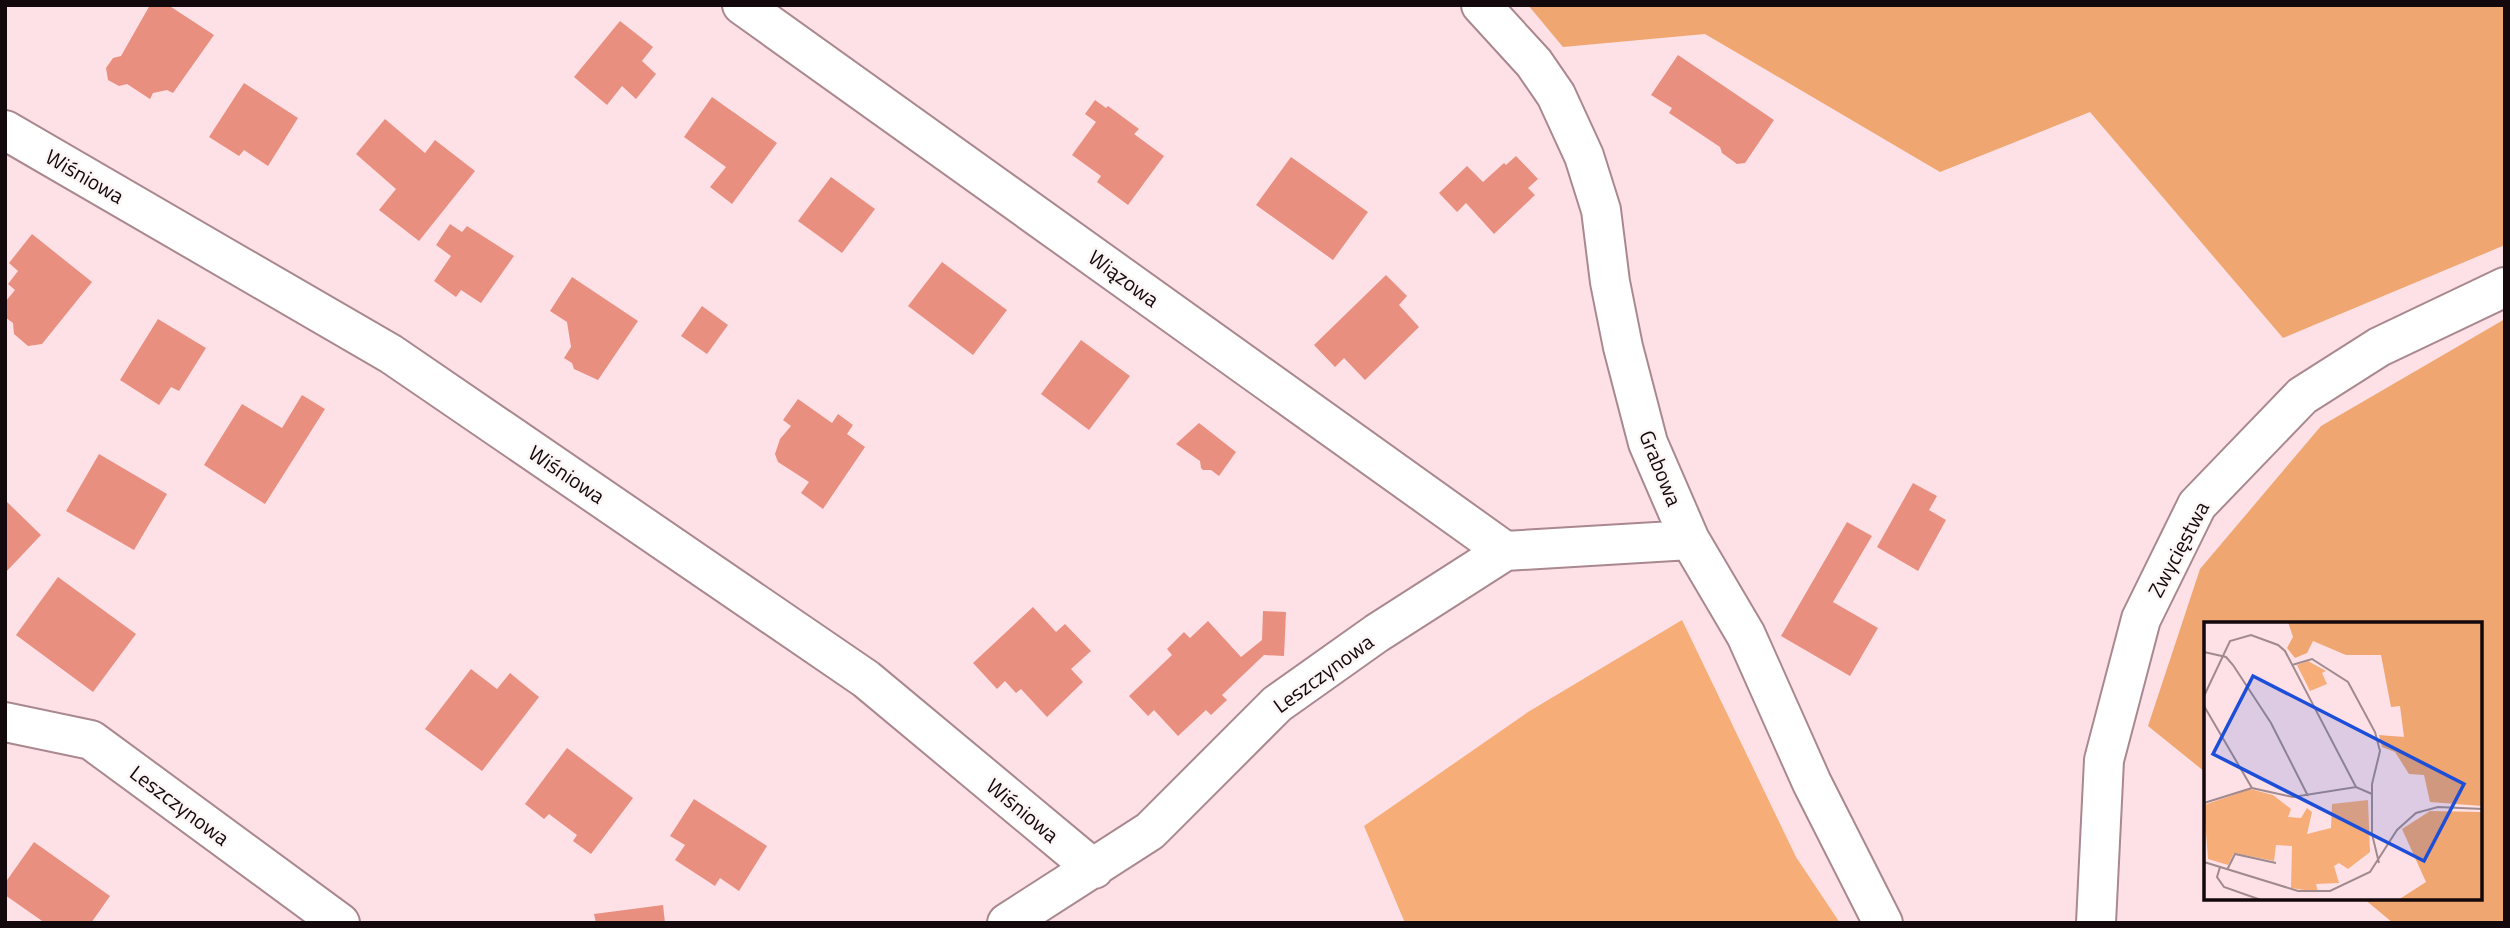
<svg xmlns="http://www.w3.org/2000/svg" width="2510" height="928" font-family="'Titillium Web',sans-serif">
<rect width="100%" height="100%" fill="#fee1e6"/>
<!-- green -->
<path fill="#f7ad77" d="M 1682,620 L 1796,857 L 1840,923 L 1405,923 L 1364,826 L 1528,712 Z"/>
<!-- forest -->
<path fill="#f0a670" d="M 1528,5 L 2505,5 L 2505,245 L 2283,338 L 2090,112 L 1940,172 L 1705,34 L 1563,47 Z
M 2505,319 L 2505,923 L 2393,923 L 2363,898 L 2480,898 L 2480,624 L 2206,624 L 2205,772 L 2148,726 L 2200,569 L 2321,426 Z"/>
<!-- building -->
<path fill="#e98f7f" d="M 150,5 L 168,5 L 214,35 L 173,93 L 167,90 L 153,93 L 150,99 L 127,84 L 119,86 L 108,80 L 106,68 L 113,58 L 121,56 Z
M 620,21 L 653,47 L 642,61 L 656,74 L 636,99 L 622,86 L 607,105 L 574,77 Z
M 1678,55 L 1774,120 L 1745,163 L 1737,164 L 1722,153 L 1720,147 L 1669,113 L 1672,108 L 1651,95 Z
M 244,83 L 298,118 L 268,166 L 244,150 L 239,156 L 209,137 Z
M 712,97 L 777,143 L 732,204 L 710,187 L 726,167 L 684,137 Z
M 1095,100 L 1106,108 L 1108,106 L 1139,129 L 1134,134 L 1164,156 L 1128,205 L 1097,182 L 1101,176 L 1072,155 L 1096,122 L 1085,114 Z
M 385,119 L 425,153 L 435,140 L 475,171 L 419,241 L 379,210 L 396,189 L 356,154 Z
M 1516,156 L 1538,179 L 1528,188 L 1535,195 L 1494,234 L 1466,203 L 1457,212 L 1439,193 L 1467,166 L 1483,182 L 1504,163 L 1506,165 Z
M 1291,157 L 1368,212 L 1333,260 L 1256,205 Z
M 831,177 L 875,209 L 842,253 L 798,221 Z
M 450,224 L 462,232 L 467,226 L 514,256 L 481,303 L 461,290 L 456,297 L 434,281 L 451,256 L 436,245 Z
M 32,234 L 92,282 L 42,344 L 28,346 L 14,334 L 13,323 L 5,317 L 5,302 L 15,290 L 8,284 L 18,271 L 9,263 Z
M 942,262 L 1007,310 L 973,355 L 908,306 Z
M 1386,275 L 1407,296 L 1399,305 L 1419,327 L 1365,380 L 1344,358 L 1335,367 L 1314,345 Z
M 572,277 L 638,321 L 598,380 L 574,369 L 572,363 L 564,358 L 571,347 L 567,322 L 550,311 Z
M 702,306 L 728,325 L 707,354 L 681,336 Z
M 158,319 L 206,348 L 179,391 L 171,387 L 159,405 L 120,380 Z
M 1081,340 L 1130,376 L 1089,430 L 1041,394 Z
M 302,395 L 325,409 L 265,504 L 204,465 L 242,404 L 282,428 Z
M 798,399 L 832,423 L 838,414 L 853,425 L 847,434 L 865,447 L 823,509 L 801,493 L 809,482 L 778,462 L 775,454 L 780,439 L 791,426 L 783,420 Z
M 1199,423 L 1236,452 L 1219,476 L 1211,470 L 1203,470 L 1201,468 L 1200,461 L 1176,444 Z
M 99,454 L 167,494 L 134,550 L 66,511 Z
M 1913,483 L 1937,496 L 1929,510 L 1946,520 L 1918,571 L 1877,547 Z
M 5,500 L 41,535 L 5,573 Z
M 1847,522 L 1872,536 L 1833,602 L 1878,628 L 1850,676 L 1781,636 Z
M 58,577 L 136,634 L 93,692 L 16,635 Z
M 1033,607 L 1056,632 L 1065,624 L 1091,651 L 1071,669 L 1083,682 L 1047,717 L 1021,689 L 1016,693 L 1005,681 L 997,689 L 973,663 Z
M 1263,611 L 1286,612 L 1284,656 L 1264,655 L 1222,695 L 1227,700 L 1211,715 L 1206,710 L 1178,736 L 1154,710 L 1148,716 L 1129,696 L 1172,655 L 1167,649 L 1184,632 L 1190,638 L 1208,621 L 1241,657 L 1262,640 Z
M 471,669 L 497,689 L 510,673 L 539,697 L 482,771 L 425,729 Z
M 567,748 L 633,798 L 591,854 L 573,841 L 577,835 L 549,814 L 544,819 L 525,804 Z
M 694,799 L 767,846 L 739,891 L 720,878 L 715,886 L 675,860 L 685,845 L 670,836 Z
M 34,842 L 110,896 L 91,923 L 45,923 L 5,895 L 5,883 Z
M 663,905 L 665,923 L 596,923 L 594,914 Z"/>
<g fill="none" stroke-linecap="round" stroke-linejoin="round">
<defs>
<path id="minor" d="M 742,5 L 1505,551
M 1481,5 L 1534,63 L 1556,95 L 1584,156 L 1601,210 L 1610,282 L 1623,347 L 1648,443 L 1690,540 L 1746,635 L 1812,783 L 1883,923
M 5,130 L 391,354 L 866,679 L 1094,869
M 5,722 L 91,740 L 340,923
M 1007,923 L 1150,831 L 1277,704 L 1377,633 L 1505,551 L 1690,540"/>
<path id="major" d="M 2096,923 L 2104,760 L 2141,619 L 2197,505 L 2302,396 L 2379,347 L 2505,287"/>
</defs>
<!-- minor casing -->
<use href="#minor" stroke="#a9888f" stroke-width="42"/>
<!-- major casing -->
<use href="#major" stroke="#a9888f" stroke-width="42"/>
<!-- minor -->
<use href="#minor" stroke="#fff" stroke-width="38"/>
<!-- major -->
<use href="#major" stroke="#fff" stroke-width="38"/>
</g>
<g text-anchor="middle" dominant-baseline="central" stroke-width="5" stroke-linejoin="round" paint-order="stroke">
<!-- street labels -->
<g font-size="21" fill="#13080b" stroke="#fcf5f6">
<text transform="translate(85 176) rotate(30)">Wiśniowa</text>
<text transform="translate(1124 278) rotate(36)">Wiązowa</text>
<text transform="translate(1661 468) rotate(68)">Grabowa</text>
<text transform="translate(567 474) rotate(34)">Wiśniowa</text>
<text transform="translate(2178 549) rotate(-62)">Zwycięstwa</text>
<text transform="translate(1323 673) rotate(-36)">Leszczynowa</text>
<text transform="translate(180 805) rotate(37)">Leszczynowa</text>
<text transform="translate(1023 810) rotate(40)">Wiśniowa</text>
</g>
</g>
<!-- overview -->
<g transform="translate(2204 622)">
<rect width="278" height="278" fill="#fee1e6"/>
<path d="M 104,39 L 122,49 L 118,51 L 123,62 L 106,69 L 93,43 ZM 46,167 L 69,173 L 87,187 L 84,195 L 97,196 L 103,186 L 108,190 L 103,212 L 127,206 L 128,182 L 164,178 L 166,230 L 144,247 L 135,241 L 130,244 L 135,261 L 112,262 L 114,270 L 87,266 L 88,224 L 72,223 L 70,239 L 30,231 L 24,243 L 4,237 L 0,183 Z" fill="#f7ad77"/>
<path d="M 84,0 L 278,0 L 278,184 L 226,180 L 220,153 L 205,152 L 191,130 L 178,125 L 175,113 L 200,115 L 196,84 L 187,85 L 177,33 L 142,33 L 109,19 L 103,31 L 91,36 L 83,26 L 89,15 ZM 226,189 L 278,190 L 278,278 L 194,278 L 222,260 L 198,207 Z" fill="#f0a670"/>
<path fill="none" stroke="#a08a8e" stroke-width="2" d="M 0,30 L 22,35 L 29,43 L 67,101 L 104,174M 88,43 L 108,37 L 144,60 L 171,110 L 176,129 L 168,162 L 168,212 L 175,241M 0,74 L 26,19 L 47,13 L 74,23 L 81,29 L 152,165M 0,84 L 48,166 L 89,175 L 152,165 L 168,172M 0,181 L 48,166M 0,240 L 94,269 L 126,269 L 166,250 L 193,208 L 212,191 L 234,185 L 279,187M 16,245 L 13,255 L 20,265 L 57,278M 23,248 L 31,232 L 72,241"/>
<path fill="#1d4ed8" fill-opacity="0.15" stroke="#1d4ed8" stroke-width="3.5" d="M 49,54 L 260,162 L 220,239 L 9,132 Z"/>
<rect width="278" height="278" fill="none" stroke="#13080b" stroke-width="3.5"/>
</g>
<!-- border -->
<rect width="2510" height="928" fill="none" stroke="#13080b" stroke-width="14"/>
</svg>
